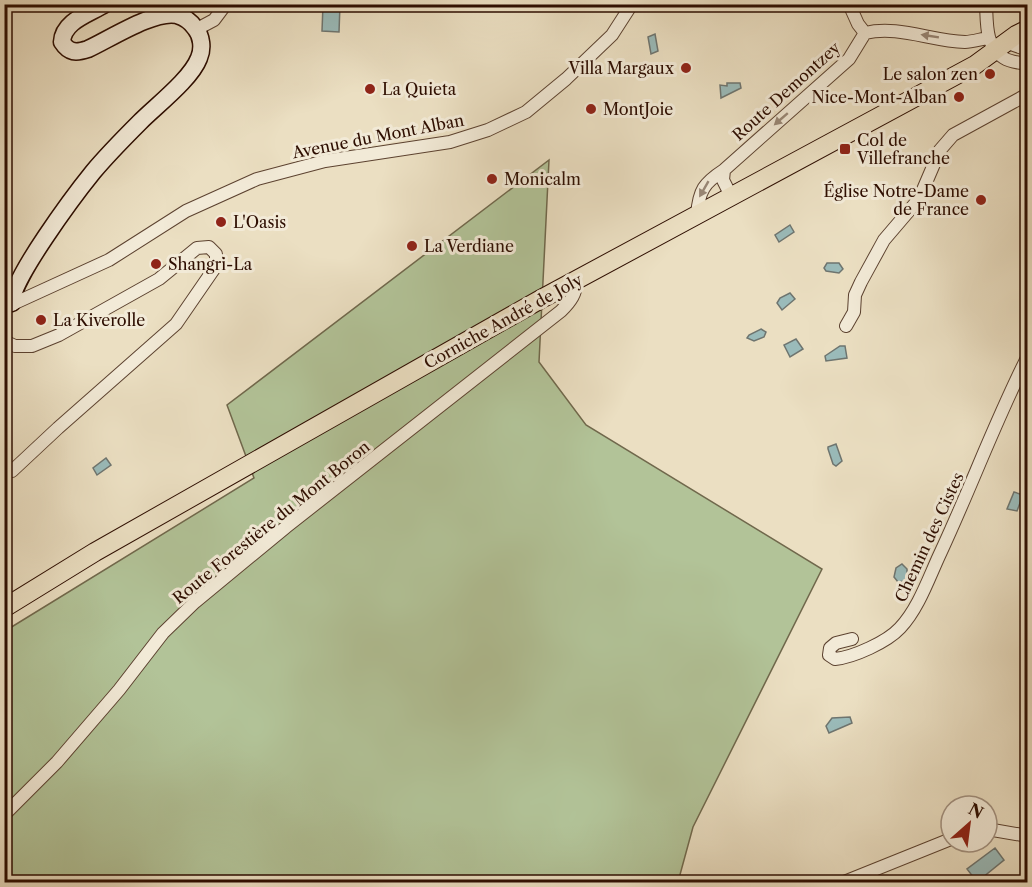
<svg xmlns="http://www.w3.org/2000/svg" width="1032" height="887" font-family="'Libre Caslon Text',serif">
<rect width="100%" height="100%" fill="#ebdfc2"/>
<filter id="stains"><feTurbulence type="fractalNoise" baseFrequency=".00333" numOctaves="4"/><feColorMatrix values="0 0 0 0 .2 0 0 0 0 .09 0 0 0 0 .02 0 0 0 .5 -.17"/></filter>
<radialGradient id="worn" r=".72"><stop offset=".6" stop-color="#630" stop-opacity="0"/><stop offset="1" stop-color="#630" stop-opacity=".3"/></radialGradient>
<!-- green -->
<path fill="#b2c398" stroke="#70684c" stroke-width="1.5" d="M 549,160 L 539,362 L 586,425 L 822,569 L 693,827 L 678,882 L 5,882 L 5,631 L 254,478 L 227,405 Z"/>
<!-- water -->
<path fill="#9abbba" stroke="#6e7570" stroke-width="1.5" d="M 323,5 L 340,5 L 339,32 L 322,31 Z
M 655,34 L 658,51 L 651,54 L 648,37 Z
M 727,83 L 740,83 L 741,88 L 721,98 L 720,85 L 727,86 Z
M 790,225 L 794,232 L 779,242 L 775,235 Z
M 827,263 L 839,263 L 843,269 L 839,273 L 826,271 L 824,268 Z
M 790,293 L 795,299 L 782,310 L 777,303 L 780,298 Z
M 761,329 L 766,332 L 764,337 L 754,341 L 747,338 L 749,335 Z
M 796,339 L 803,349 L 790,357 L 784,345 Z
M 840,346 L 845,346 L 847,358 L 826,361 L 825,356 Z
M 836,444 L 842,461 L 836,466 L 833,464 L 828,449 L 828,447 Z
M 106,458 L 111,465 L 97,475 L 93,468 Z
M 1014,492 L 1023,495 L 1017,511 L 1007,509 Z
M 902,564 L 907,569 L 907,578 L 904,581 L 898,582 L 894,577 L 896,568 Z
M 850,717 L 852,723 L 829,733 L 826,726 L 832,718 Z
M 995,848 L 1004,860 L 977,882 L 967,869 Z"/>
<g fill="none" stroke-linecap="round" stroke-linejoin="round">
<defs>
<path id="street" d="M 849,4 L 858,24 L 865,33
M 986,4 C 987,23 985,47 1004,58 C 1010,62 1020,63 1028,64
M 197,29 L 214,20 L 226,4
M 865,33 C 898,25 931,41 965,42 C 972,42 981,39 988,38
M 1005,42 L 1028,50
M 724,170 L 723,180 L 731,196
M 697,215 C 699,190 704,183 724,170 L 849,59 L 865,33
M 4,308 L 109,260 L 186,211 L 257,179 L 325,161 L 450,142 L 488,130 L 526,112 L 566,79 L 612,35 L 632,4
M 846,326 L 854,312 L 855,295 L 861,282 L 884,240 L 919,199 L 940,150 L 953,135 L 1028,94
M 4,341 L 15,346 L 32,346 L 59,335 L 159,279 L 197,248 L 209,247 L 216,254 L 216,266 L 176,324 L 58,428 L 12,471
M 852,639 L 836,643 L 830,648 L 829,655 L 835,659 C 854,657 887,642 900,628 C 918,609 928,580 939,556 C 970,490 995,421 1028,356
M 4,815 L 57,762 L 119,690 L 163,633 L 195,602 L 286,527 L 561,311 C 571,301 576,294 577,280
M 987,829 L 1028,836
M 844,882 L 951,839"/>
<path id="secondary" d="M 12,303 C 10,281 76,193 93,172 C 108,154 124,138 140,122 C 157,105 191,79 199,58 C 203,49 202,36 195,28 C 191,22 184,17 177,15 C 154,10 110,39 88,49 C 76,53 69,53 62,42 C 63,21 89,14 105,4"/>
<path id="primary" d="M 4,608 L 95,552 L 541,299 L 975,65 L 1016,35 L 1028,29"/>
</defs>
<!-- street casing -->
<use href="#street" stroke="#5c4230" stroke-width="14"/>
<!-- secondary casing -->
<use href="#secondary" stroke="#2d0d00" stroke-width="19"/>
<!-- primary casing -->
<use href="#primary" stroke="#2d0d00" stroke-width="20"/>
<!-- street -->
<use href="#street" stroke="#f2ead7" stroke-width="12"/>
<!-- secondary -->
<use href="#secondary" stroke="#f2ead7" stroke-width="16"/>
<!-- primary -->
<use href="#primary" stroke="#ebdfc2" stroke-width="18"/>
</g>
<!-- one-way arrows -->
<defs><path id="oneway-solid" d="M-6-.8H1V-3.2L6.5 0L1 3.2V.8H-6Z" transform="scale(1.5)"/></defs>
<g fill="#998776">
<use href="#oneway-solid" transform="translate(930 36) rotate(-171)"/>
<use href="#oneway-solid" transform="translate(781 119) rotate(139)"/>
<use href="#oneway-solid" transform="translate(704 189) rotate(120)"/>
</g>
<!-- markers -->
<g fill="#8f2418" stroke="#f2ead7" stroke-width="2">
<circle cx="686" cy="68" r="6"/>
<circle cx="990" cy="74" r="6"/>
<circle cx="370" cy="89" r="6"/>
<circle cx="959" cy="97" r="6"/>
<circle cx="591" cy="109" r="6"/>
<rect x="839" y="143" width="12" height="12" rx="3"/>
<circle cx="492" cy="179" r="6"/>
<circle cx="981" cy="200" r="6"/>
<circle cx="221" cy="222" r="6"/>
<circle cx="412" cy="246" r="6"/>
<circle cx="156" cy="264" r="6"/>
<circle cx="41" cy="320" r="6"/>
</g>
<g text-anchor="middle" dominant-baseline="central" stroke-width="6" stroke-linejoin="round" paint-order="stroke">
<!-- poi labels -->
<g font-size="16" fill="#2d0d00" stroke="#f2ead7" text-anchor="start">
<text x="674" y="68" text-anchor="end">Villa Margaux</text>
<text x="978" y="74" text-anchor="end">Le salon zen</text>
<text x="382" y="89">La Quieta</text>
<text x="947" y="97" text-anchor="end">Nice-Mont-Alban</text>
<text x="603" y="109">MontJoie</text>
<text x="857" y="140">Col de<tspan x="857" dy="18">Villefranche</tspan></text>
<text x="504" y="179">Monicalm</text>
<text x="969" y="191" text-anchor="end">Église Notre-Dame<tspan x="969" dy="18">de France</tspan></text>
<text x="233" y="222">L'Oasis</text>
<text x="424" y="246">La Verdiane</text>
<text x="168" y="264">Shangri-La</text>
<text x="53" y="320">La Kiverolle</text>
</g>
<!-- street labels -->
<g font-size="16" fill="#2d0d00" stroke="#f2ead7">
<text transform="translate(786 91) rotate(-42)">Route Demontzey</text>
<text transform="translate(378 136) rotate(-11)">Avenue du Mont Alban</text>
<text transform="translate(503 321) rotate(-29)">Corniche André de Joly</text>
<text transform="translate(271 522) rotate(-39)">Route Forestière du Mont Boron</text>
<text transform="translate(929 537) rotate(-65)">Chemin des Cistes</text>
</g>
</g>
<!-- margin -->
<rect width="1032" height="887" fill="none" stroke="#ebdfc2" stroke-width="24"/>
<rect x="6" y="6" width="1020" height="875" fill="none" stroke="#2d0d00" stroke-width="3"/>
<rect x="12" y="12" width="1008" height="863" fill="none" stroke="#2d0d00" stroke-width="1.5"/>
<!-- north arrow -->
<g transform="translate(969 824) rotate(28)"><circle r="28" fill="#f2ead7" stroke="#a39281" stroke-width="1.5"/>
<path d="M0-4.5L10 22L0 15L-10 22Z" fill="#8f2418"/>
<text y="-9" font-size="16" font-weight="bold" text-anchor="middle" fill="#2d0d00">N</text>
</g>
<rect width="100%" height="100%" filter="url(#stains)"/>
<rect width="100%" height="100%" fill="url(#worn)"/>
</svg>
